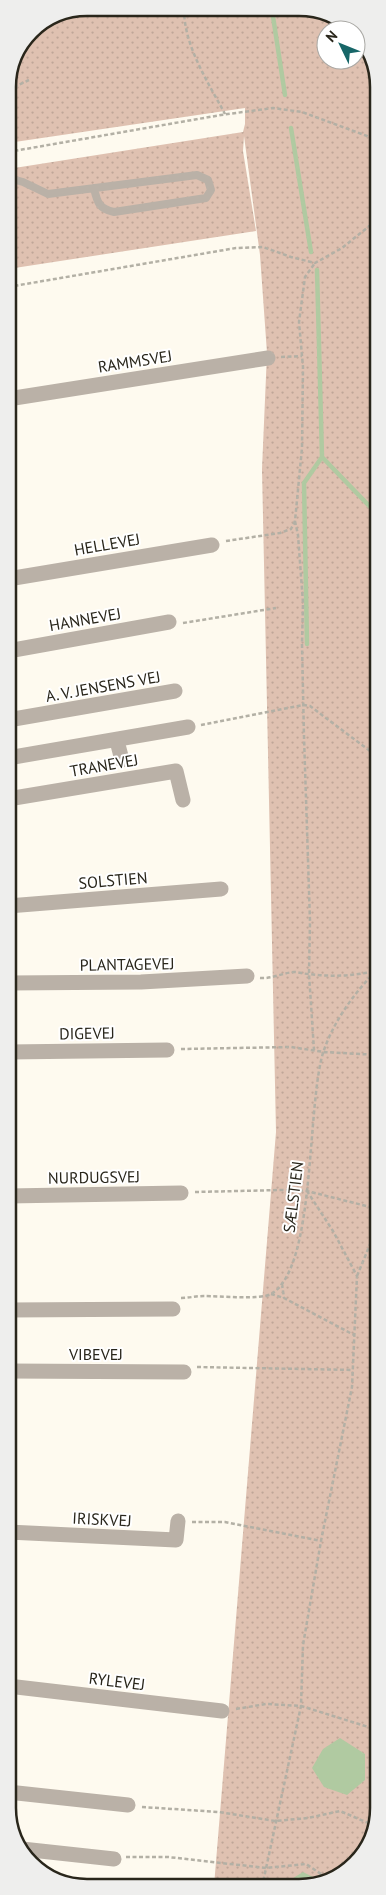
<svg xmlns="http://www.w3.org/2000/svg" width="386" height="1895" font-family="'PT Sans',sans-serif">
<defs>
<pattern id="park-dots" width="8" height="8" patternUnits="userSpaceOnUse" patternTransform="scale(1.25)"><rect width="8" height="8" fill="#dfc1b1"/><path d="M2 2h.1M6 6h.1" fill="none" stroke="#bfa698" stroke-width="1.8" stroke-linecap="round"/></pattern>
</defs>
<rect width="100%" height="100%" fill="#fefaef"/>
<!-- park -->
<path fill="url(#park-dots)" d="M 87,8 L 319,10 L 351,30 L 326,30 L 326,60 L 356,60 L 356,33 L 359,35 L 378,77 L 378,1813 L 355,1864 L 309,1887 L 214,1886 L 276,1132 L 262,469 L 267,353 L 260,255 L 244,136 L 243,151 L 256,231 L 8,269 L 8,169 L 243,132 L 245,124 L 245,108 L 8,143 L 8,82 L 31,31 Z"/>
<!-- water -->
<path fill="#b0caa1" d="M 340,1738 L 365,1754 L 365,1780 L 347,1795 L 324,1787 L 312,1768 L 323,1749 Z
M 303,1872 L 321,1881 L 309,1887 L 288,1887 L 290,1880 Z"/>
<g fill="none" stroke-linecap="round" stroke-linejoin="round">
<!-- stream -->
<path stroke="#b0caa1" stroke-width="4.5" d="M 272,10 L 285,95
M 291,128 L 311,252
M 317,270 L 322,457 L 378,515
M 307,644 L 304,483 L 322,457"/>
<!-- path -->
<path stroke="#b3b0a5" stroke-width="2.5" stroke-dasharray="4 2.5" stroke-linecap="butt" d="M 184,9 C 184,46 208,82 225,114
M 8,90 L 29,80
M 8,152 L 221,115 L 273,108 L 302,112 L 378,140
M 8,287 L 236,248 L 263,247 L 291,257 L 315,263 L 342,248 L 378,219
M 281,357 L 302,356
M 295,521 L 298,535 L 303,603 L 302,644 L 304,737 L 310,921 L 309,974 L 314,1050
M 226,541 L 280,533 L 291,529 L 295,521 L 302,448 L 303,367 L 299,322 L 305,277 L 315,263
M 183,623 L 276,608
M 201,725 L 303,705 L 310,706 L 378,757
M 260,978 C 272,979 282,973 294,972 C 299,972 304,974 309,974 C 331,977 354,976 375,971
M 181,1049 L 291,1047 L 324,1052 L 378,1055
M 195,1192 L 281,1190 L 307,1191 L 378,1209
M 357,1276 L 378,1225
M 282,1284 L 284,1298
M 271,1294 L 284,1298 L 354,1335
M 181,1298 C 189,1298 196,1296 204,1296 C 218,1296 261,1300 271,1294 C 317,1268 306,1102 324,1050 C 335,1019 355,992 378,969
M 197,1367 L 353,1370
M 192,1522 L 225,1522 L 321,1541
M 236,1709 L 266,1704 L 301,1706 L 378,1730
M 142,1807 L 219,1812 L 275,1821 L 308,1818 L 340,1811 L 373,1825
M 126,1857 L 168,1857 L 266,1868 L 306,1864 L 327,1878
M 262,1887 L 301,1706 L 303,1645 L 321,1541 L 352,1387 L 357,1276 L 333,1231 L 307,1191"/>
<!-- lane -->
<path stroke="#bab1a7" stroke-width="8" d="M 8,178 L 23,182 L 48,194 L 197,175 L 208,180 L 211,190 L 206,198 L 114,212 C 99,209 97,202 94,188"/>
<!-- street -->
<path stroke="#bab1a7" stroke-width="15" d="M 8,399 L 268,358
M 8,579 L 212,545
M 8,651 L 169,622
M 8,720 L 175,691
M 117,741 L 122,760
M 8,758 L 188,727
M 8,799 L 176,771 L 183,800
M 8,906 L 221,889
M 8,983 L 141,982 L 247,976
M 8,1052 L 167,1050
M 8,1196 L 181,1193
M 8,1310 L 173,1309
M 8,1371 L 184,1372
M 8,1532 L 176,1540 L 178,1521
M 8,1686 L 222,1711
M 8,1792 L 128,1805
M 22,1849 L 114,1859"/>
</g>
<g text-anchor="middle" dominant-baseline="central" stroke-width="4" stroke-linejoin="round" paint-order="stroke">
<!-- street labels -->
<g font-size="16" fill="#29261b" stroke="#fff">
<text transform="translate(135 361) rotate(-9)">RAMMSVEJ</text>
<text transform="translate(107 544) rotate(-10)">HELLEVEJ</text>
<text transform="translate(85 619) rotate(-10)">HANNEVEJ</text>
<text transform="translate(103 686) rotate(-10)">A. V. JENSENS VEJ</text>
<text transform="translate(104 765) rotate(-10)">TRANEVEJ</text>
<text transform="translate(113 880) rotate(-5)">SOLSTIEN</text>
<text transform="translate(127 964) rotate(-1)">PLANTAGEVEJ</text>
<text transform="translate(87 1033) rotate(-1)">DIGEVEJ</text>
<text transform="translate(94 1177) rotate(-1)">NURDUGSVEJ</text>
<text transform="translate(293 1197) rotate(-83)">SÆLSTIEN</text>
<text x="96" y="1354">VIBEVEJ</text>
<text transform="translate(102 1519) rotate(3)">IRISKVEJ</text>
<text transform="translate(117 1681) rotate(7)">RYLEVEJ</text>
</g>
</g>
<!-- crop -->
<path d="M0 0H386V1895H0ZM87 16H299A71 71 0 0 1 370 87V1808A71 71 0 0 1 299 1879H87A71 71 0 0 1 16 1808V87A71 71 0 0 1 87 16Z" fill="#eeeeed" fill-rule="evenodd"/>
<path fill="none" stroke="#29261b" stroke-width="2.5" d="M87 16H299A71 71 0 0 1 370 87V1808A71 71 0 0 1 299 1879H87A71 71 0 0 1 16 1808V87A71 71 0 0 1 87 16Z"/>
<!-- north arrow -->
<g transform="translate(341 45) rotate(313)"><circle r="24" fill="#ffffff" stroke="#a9a8a4"/>
<path d="M0-4L9 19L0 12L-9 19Z" fill="#176668"/>
<text y="-8" font-size="14" font-weight="bold" text-anchor="middle" fill="#29261b">N</text>
</g>
</svg>
